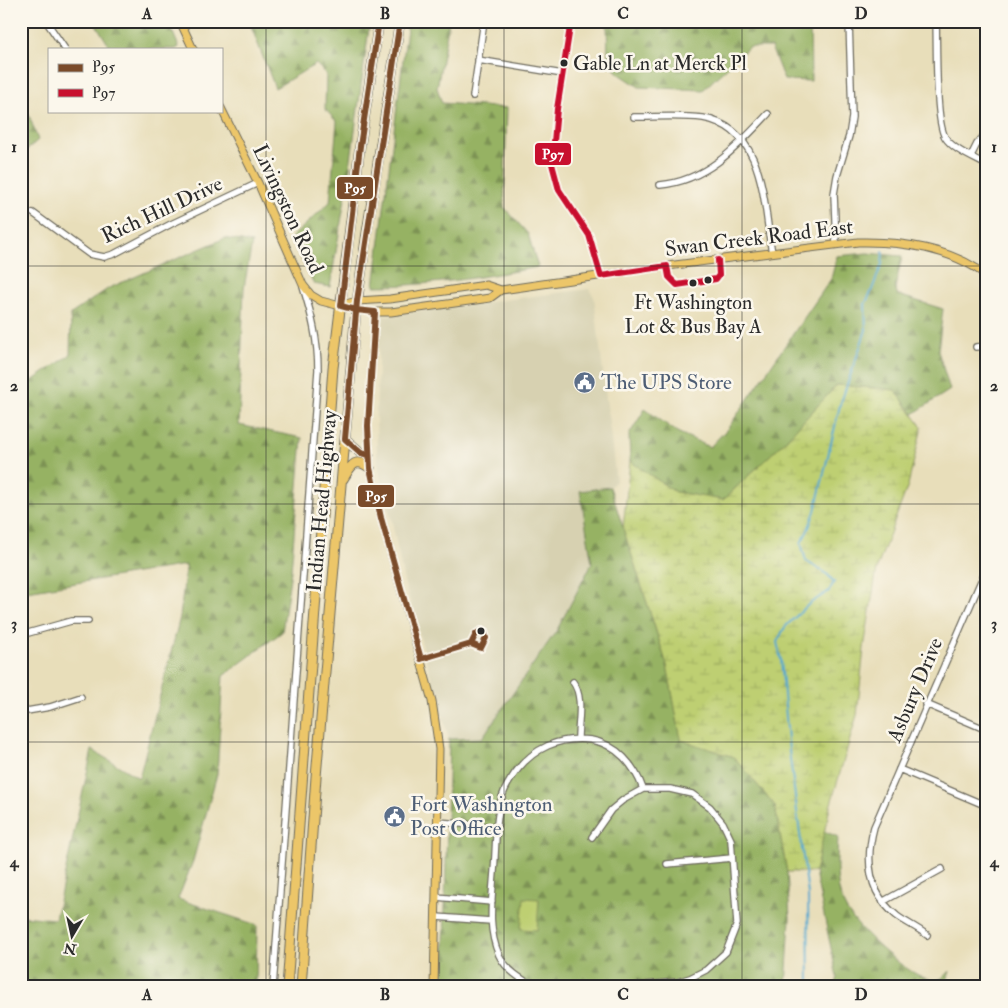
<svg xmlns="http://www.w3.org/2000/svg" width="1008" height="1008" font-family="'IM FELL Double Pica',serif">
<defs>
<pattern id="forest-firs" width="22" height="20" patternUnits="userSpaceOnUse" patternTransform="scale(1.25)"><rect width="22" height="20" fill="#96b264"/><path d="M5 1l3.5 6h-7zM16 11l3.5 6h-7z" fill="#7b9153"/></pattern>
<pattern id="wetland-marsh" width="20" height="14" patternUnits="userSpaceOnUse" patternTransform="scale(1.25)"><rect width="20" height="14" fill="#becf72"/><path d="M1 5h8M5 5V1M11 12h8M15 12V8" fill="none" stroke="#a3b263"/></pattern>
</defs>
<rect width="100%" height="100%" fill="#fbf7ec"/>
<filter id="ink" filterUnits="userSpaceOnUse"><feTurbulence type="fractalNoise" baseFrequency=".02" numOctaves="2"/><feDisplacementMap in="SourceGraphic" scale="10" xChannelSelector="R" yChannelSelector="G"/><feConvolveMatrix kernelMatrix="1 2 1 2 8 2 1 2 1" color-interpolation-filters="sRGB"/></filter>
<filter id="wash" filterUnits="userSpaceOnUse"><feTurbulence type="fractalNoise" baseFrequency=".0096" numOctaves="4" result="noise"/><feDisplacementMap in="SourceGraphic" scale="20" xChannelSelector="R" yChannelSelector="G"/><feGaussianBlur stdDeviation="1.12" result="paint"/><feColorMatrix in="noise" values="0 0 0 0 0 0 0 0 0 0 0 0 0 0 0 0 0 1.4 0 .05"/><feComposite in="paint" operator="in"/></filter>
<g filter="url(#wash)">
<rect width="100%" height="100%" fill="#e8deba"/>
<!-- built -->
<path fill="#d7d1b1" d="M 589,289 L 594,297 L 616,481 L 610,487 L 580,492 L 592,563 L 557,630 L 482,739 L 449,739 L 403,577 L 392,521 L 383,492 L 377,454 L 376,416 L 380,316 Z"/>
<!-- forest -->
<path fill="url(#forest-firs)" stroke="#606e48" d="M 94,21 L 168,21 L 179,47 L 176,49 L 111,49 Z
M 249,21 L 370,21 L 348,181 L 330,287 L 314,284 L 291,238 L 330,202 L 337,122 L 325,109 L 326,74 L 316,64 L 275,88 Z
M 408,21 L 449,21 L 437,88 L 442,103 L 507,108 L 504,207 L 528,234 L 538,267 C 484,277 429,286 374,286 Z
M 609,21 L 810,21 L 811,81 L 784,80 L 771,47 L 749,47 L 703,90 L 639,87 L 618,73 L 608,60 L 607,24 Z
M 21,93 L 38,140 L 21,155 Z
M 225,238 L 252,243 L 244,288 L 239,425 L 302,438 L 291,571 L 282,632 L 223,676 L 217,774 L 193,861 L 178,899 L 257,925 L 256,987 L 21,987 L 21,916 L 55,919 L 92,750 L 139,778 L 180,617 L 186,565 L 21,592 L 21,382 L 26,385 L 70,355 L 71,314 L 109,288 Z
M 867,253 L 902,256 L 895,288 L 898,295 L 943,309 L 938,351 L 950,390 L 913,414 L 895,390 L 837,385 L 782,444 L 723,500 L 675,492 L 630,461 L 629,435 L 645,409 L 677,432 L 710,447 L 728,428 L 831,279 L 837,256 Z
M 610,487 L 667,665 L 681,739 L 734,757 L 775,806 L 787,872 L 790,918 L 786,987 L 443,987 L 449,739 L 482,738 L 557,630 L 592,563 L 580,491 Z
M 824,831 L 838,837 C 837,859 834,888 846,909 C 857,929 911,980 934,980 C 942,980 945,976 950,971 L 945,987 L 834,987 L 837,977 L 815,872 Z"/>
<!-- wetland -->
<path fill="url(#wetland-marsh)" stroke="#747d4e" d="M 837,385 L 895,390 L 922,427 L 908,485 L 877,568 L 864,648 L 857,715 L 830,807 L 815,872 L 787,872 L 775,806 L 734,757 L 681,740 L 667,665 L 623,528 L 630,461 L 675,492 L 723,500 L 782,444 Z"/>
<!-- pitch -->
<path fill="#becf72" stroke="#747d4e" d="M 524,898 L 539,899 L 537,930 L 521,929 Z"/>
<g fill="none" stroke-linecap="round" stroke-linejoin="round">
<!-- stream -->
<path stroke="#53a8cf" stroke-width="2" d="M 809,987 L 808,894 L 789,751 L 781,660 L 777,642 L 785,627 L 809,604 L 829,591 L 834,582 L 828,575 L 806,561 L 801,543 L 808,530 L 815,511 L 840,405 L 866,330 L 865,304 L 871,292 L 882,264 L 883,251"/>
</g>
</g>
<g filter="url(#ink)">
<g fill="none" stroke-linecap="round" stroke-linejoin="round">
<defs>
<path id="minor" d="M 46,21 L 65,49
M 571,21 L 557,109 L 552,164 L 559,190 L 589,235 L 601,276
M 936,21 C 937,44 935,120 945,137 C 953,150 974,158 987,165
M 478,60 L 563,74
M 473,96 L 484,21
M 634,117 C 657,117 681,115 703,118 C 766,129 763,204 772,253
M 971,156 L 977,144 L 987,132
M 660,185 C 707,181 738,146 768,114
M 33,213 L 89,254 L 104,257 L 114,254 L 171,224 L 258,183
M 836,244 L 834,194 L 837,176 L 849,136 L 852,117 L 849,21
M 976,347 L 987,346
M 21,635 L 71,621 L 88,621
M 573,682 C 584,697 578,720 578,738
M 926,704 L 987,730
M 21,712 L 50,707 L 81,697
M 899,769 L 987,806
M 438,822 L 497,827
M 592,837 L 611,810 L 623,800 L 643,789 L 670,789 L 692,794 L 710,807 L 723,823 L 731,840 L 737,924 L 726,952 L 706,970 L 690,978 L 677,982 L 623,987
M 667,864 L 732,858
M 436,897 L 492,902
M 884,901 L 942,869
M 436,917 L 491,921
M 927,935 C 918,928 907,923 897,916 C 868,893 865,861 874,827 L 987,567
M 273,987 L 318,370 C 318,340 312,316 303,287
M 535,987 C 521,979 506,970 499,955 C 487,928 492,900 494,872 C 496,848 495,820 502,797 C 505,788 510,780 515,773 C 533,748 560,736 591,740 C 617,744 635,766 643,789"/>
<path id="major" d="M 180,21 L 193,49
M 221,108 L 258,183 L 303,285 L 311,295 L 321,301 L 356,310 L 375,312 L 391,312 L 490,298 L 501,290 L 667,266 L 858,242 C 901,241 952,248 987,276
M 342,305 L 357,301 L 390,299 L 486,285 L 501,290
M 375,312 L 368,426 L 370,468 L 381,518 L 432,701 L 439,749 L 434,987"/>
<path id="highway" d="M 345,439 L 361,453 L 369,455
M 343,479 C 351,466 355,456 370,468
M 287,987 L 333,368 L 360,146 L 379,21
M 301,987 L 316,777 L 356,310 L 366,239 L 400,21"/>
</defs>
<!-- minor casing -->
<use href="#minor" stroke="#6d6a5d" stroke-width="8"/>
<!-- major casing -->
<use href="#major" stroke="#6d6a5d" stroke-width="9"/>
<!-- highway casing -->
<use href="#highway" stroke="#6d6a5d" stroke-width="11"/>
<!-- minor -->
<use href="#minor" stroke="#fff" stroke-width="5.5"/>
<!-- major -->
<use href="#major" stroke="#ecc669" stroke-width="7"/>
<!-- highway -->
<use href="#highway" stroke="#ecc669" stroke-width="9"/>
<defs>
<path id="bus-1" d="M 379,21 L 360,146 L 341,306 L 356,310 L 375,312 L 368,426 L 370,468 L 381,518 L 421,659
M 369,455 L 361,453 L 345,439 L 357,301 L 400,21
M 481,631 L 484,631 L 486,638 L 481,648 L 471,644 L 476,634 Z
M 421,659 L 471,644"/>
<path id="bus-2" d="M 571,21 L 557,109 L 552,164 L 559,190 L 589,235 L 601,276
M 667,266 L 669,277 L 677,285 L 716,279 L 719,275 L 718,260
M 601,276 L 667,266"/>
</defs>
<!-- bus-1 casing -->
<use href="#bus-1" stroke="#fbf7ec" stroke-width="10"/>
<!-- bus-2 casing -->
<use href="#bus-2" stroke="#fbf7ec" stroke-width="10"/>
<!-- bus-1 -->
<use href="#bus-1" stroke="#7a4b2a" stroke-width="6"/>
<!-- bus-2 -->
<use href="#bus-2" stroke="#c8102e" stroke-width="6"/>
</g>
</g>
<!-- grid -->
<path fill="none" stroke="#2b2b2b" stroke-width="1" stroke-opacity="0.55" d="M 266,21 L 266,987M 504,21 L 504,987M 742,21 L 742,987M 21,266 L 987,266M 21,504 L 987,504M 21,742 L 987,742"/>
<!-- icons -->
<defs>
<symbol id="civic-disc" viewBox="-11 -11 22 22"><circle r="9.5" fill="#5c6f8a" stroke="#fbf7ec"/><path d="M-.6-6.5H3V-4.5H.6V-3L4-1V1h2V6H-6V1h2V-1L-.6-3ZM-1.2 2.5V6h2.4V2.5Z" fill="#fff"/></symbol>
</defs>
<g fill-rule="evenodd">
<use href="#civic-disc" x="572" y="370" width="25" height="25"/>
<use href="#civic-disc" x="382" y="804" width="25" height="25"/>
</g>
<!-- markers -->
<g fill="#2b2b2b" stroke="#fbf7ec" stroke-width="2">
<circle cx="564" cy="63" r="4.5"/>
<circle cx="708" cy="280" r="4.5"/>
<circle cx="693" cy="283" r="4.5"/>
<circle cx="481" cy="631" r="4.5"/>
</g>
<g text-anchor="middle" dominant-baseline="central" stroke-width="5" stroke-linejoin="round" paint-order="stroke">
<!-- bus labels -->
<g font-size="20" fill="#2b2b2b" stroke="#fbf7ec" text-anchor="start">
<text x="573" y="63">Gable Ln at Merck Pl</text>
<text x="693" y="302" text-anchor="middle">Ft Washington<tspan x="693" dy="24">Lot &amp; Bus Bay A</tspan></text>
</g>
<!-- street labels -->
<g font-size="21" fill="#2b2b2b" stroke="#fbf7ec">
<text transform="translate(288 209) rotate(65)">Livingston Road</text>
<text transform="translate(162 210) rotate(-25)">Rich Hill Drive</text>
<text transform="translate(759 238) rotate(-7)">Swan Creek Road East</text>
<text transform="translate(322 501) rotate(-85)">Indian Head Highway</text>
<text transform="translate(915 690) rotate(-67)">Asbury Drive</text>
</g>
<!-- service labels -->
<g font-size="21" fill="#4e5e75" stroke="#fbf7ec" text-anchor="start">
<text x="601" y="382">The UPS Store</text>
<text x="410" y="804">Fort Washington<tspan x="410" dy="24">Post Office</tspan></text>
</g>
</g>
<g stroke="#fbf7ec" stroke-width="2">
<rect x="534" y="142" width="38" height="24" rx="5" fill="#c8102e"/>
<rect x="336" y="176" width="38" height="24" rx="5" fill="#7a4b2a"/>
<rect x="357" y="484" width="38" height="24" rx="5" fill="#7a4b2a"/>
</g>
<g font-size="14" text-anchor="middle" font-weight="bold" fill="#fff">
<text x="553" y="159">P97</text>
<text x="355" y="193">P95</text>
<text x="376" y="501">P95</text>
</g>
<!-- margin -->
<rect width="1008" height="1008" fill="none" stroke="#fbf7ec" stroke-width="55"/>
<!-- legend -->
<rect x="48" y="48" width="175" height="65" fill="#fbf7ec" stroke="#a8a59f"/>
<rect x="58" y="64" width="25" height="8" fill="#7a4b2a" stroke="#a8a59f"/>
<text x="92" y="72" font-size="15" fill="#2b2b2b">P95</text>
<rect x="58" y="89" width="25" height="8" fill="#c8102e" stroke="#a8a59f"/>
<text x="92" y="98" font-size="15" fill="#2b2b2b">P97</text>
<!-- north arrow -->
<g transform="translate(72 936) rotate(189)" stroke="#fbf7ec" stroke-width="4" paint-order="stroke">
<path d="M0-4L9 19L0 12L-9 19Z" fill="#2b2b2b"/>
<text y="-8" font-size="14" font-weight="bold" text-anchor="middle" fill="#2b2b2b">N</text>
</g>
<rect x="28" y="28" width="952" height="952" fill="none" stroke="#2b2b2b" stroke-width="2"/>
<g font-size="16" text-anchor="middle" font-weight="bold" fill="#2b2b2b">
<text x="147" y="19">A</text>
<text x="385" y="19">B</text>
<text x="623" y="19">C</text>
<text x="861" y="19">D</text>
<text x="14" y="152">1</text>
<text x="994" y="152">1</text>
<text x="14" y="391">2</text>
<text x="994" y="391">2</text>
<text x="14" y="629">3</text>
<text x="994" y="629">3</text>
<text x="14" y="867">4</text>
<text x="994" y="867">4</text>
<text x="147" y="1000">A</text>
<text x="385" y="1000">B</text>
<text x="623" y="1000">C</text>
<text x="861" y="1000">D</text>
</g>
</svg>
